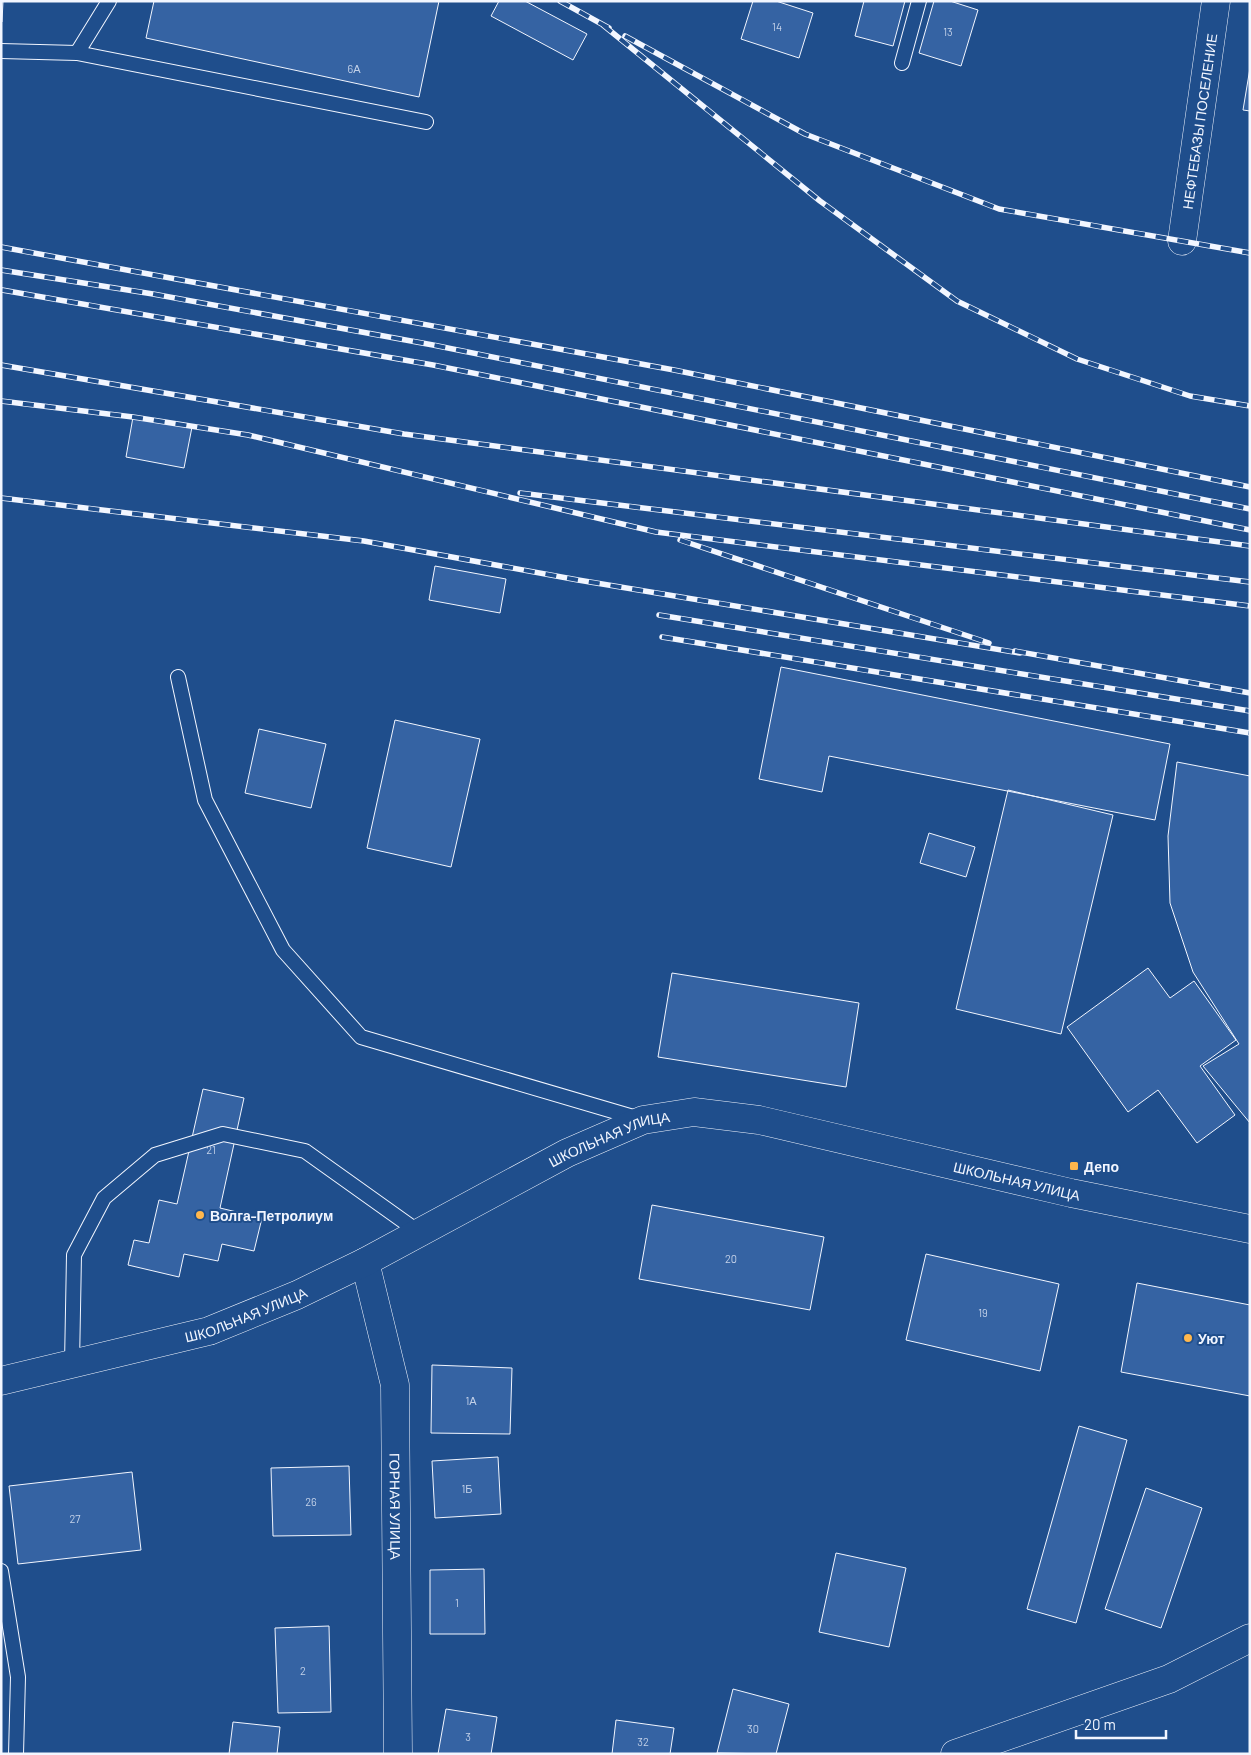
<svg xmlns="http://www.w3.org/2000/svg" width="1251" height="1755" font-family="Barlow,sans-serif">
<rect width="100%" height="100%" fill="#1f4e8c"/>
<!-- building -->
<path fill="#3563a3" stroke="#f2f6ff" d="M 1,1 L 3,1 L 2,22 L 1,22 Z
M 154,1 L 439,1 L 419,97 L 146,38 Z
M 499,1 L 525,1 L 587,34 L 573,60 L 491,16 Z
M 753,1 L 776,1 L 813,13 L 799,58 L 741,39 Z
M 864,1 L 905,1 L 893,46 L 855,36 Z
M 934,1 L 950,1 L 978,10 L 961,66 L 919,53 Z
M 1250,68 L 1250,111 L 1243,110 Z
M 133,417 L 192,427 L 184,468 L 126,457 Z
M 435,566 L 506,579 L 500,613 L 429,600 Z
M 781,667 L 1170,744 L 1155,820 L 829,756 L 822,792 L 759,779 Z
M 395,720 L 480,739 L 451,867 L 367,848 Z
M 259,729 L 326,744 L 311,808 L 245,793 Z
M 1177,762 L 1250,776 L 1250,1123 L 1203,1066 L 1239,1044 L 1193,972 L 1170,903 L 1168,836 Z
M 1008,790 L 1113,815 L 1061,1034 L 956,1009 Z
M 929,833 L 975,847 L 966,877 L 920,863 Z
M 1148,968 L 1170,998 L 1194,981 L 1236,1040 L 1200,1066 L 1235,1115 L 1197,1143 L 1158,1090 L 1128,1112 L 1067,1027 Z
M 672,973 L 859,1003 L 846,1087 L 658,1057 Z
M 203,1089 L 244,1098 L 220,1208 L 262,1218 L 254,1251 L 222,1244 L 218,1261 L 184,1254 L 179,1277 L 128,1265 L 134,1240 L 149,1243 L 159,1200 L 177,1204 Z
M 652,1205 L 824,1237 L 810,1310 L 639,1279 Z
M 926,1254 L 1059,1284 L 1040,1371 L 906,1340 Z
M 1137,1283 L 1250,1305 L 1250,1396 L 1121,1372 Z
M 432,1365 L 512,1368 L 510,1434 L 431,1433 Z
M 1079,1426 L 1127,1440 L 1076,1623 L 1027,1609 Z
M 498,1457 L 501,1514 L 435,1518 L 432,1461 Z
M 349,1466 L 351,1535 L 273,1536 L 271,1468 Z
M 132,1472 L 141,1550 L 18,1564 L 9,1486 Z
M 1146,1488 L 1202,1508 L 1161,1628 L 1105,1609 Z
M 836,1553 L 906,1568 L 889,1647 L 819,1632 Z
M 484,1569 L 485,1634 L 430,1634 L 430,1570 Z
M 329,1626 L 331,1712 L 278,1713 L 275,1628 Z
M 733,1689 L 789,1704 L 776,1754 L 717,1753 Z
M 446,1709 L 497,1717 L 491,1754 L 438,1754 Z
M 616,1720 L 674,1728 L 670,1754 L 612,1754 Z
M 233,1722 L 280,1727 L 277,1754 L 229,1754 Z"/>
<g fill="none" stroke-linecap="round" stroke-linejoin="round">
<defs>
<path id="lane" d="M 1,51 L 77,53 L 426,122
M 77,53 L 109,1
M 902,63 L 919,1
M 178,677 L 205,800 L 283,950 L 361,1037 L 640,1119
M 72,1364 L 74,1255 L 104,1198 L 155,1155 L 223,1134 L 305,1151 L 420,1233
M 1,1571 L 18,1677 L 16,1754"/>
<g id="street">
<path id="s1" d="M 1182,241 L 1216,1"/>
<path id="s2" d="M 365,1262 L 395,1385 L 398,1754"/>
<path d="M 955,1754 L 1169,1679 L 1250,1638"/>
</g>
<g id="secondary">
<path id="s3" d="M 1,1381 L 209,1331 L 297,1295 L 365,1262 L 567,1153 L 643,1120 L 694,1112 L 759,1120 L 1071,1193 L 1250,1229"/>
</g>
</defs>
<!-- lane casing -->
<use href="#lane" stroke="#f2f6ff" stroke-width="16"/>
<!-- street casing -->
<use href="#street" stroke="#f2f6ff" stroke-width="29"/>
<!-- secondary casing -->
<use href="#secondary" stroke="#f2f6ff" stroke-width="29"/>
<!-- lane -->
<use href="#lane" stroke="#1f4e8c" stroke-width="14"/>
<!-- street -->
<use href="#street" stroke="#1f4e8c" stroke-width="28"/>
<!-- secondary -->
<use href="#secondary" stroke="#1f4e8c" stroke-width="28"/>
<defs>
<path id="rail" d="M 560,1 L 609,28
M 603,25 L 820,201 L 957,301 L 1077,359 L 1190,396 L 1250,406
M 625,36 L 805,134 L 999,209 L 1250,253
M 1,247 L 674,370 L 1250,487
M 1,270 L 153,294 L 433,345 L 1250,509
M 2,290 L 433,365 L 1250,530
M 1,365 L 404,434 L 1250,546
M 1,401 L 133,417 L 248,435 L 656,532 L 1250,606
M 520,493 L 1250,582
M 1,498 L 364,541 L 578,580 L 1020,653
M 680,540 L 989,643
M 659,615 L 1250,711
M 662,637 L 1250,733
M 1015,651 L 1250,693"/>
</defs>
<!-- rail casing -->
<use href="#rail" stroke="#f2f6ff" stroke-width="5.5"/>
<!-- rail -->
<use href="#rail" stroke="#1f4e8c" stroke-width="4" stroke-dasharray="11" stroke-linecap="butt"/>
</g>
<!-- markers -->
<g fill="#ffb74d" stroke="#1f4e8c" stroke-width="2">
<rect x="1069" y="1161" width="10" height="10" rx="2.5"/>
<circle cx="200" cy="1215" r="5"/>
<circle cx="1188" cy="1338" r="5"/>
</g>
<g text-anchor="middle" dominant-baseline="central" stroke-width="4" stroke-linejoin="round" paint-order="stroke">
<!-- number labels -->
<g font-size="11" fill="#c3d1e8">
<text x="777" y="26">14</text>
<text x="948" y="31">13</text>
<text x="354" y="68">6А</text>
<text x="211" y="1149">21</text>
<text x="731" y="1258">20</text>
<text x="983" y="1312">19</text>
<text x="471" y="1400">1А</text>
<text x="467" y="1488">1Б</text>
<text x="311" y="1501">26</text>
<text x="75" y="1518">27</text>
<text x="457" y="1602">1</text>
<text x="303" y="1670">2</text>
<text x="753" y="1728">30</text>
<text x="468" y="1736">3</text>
<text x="643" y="1741">32</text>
</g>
<!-- street labels -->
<g font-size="14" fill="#f2f6ff" stroke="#1f4e8c">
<text stroke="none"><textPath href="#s1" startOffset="121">НЕФТЕБАЗЫ ПОСЕЛЕНИЕ</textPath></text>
<text stroke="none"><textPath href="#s3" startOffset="659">ШКОЛЬНАЯ УЛИЦА</textPath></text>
<text stroke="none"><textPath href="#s3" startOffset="1079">ШКОЛЬНАЯ УЛИЦА</textPath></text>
<text stroke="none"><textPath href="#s3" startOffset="254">ШКОЛЬНАЯ УЛИЦА</textPath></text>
<text stroke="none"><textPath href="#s2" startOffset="248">ГОРНАЯ УЛИЦА</textPath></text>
</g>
<!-- poi labels -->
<g font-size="14" font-weight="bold" fill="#f2f6ff" stroke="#1f4e8c" text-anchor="start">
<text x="1084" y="1166">Депо</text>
<text x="210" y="1215">Волга-Петролиум</text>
<text x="1198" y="1338">Уют</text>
</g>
</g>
<!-- border -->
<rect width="1251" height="1755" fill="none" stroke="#f2f6ff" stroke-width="5"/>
<!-- scale -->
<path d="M1076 1730v8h90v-8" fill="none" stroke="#f2f6ff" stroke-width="2.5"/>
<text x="1084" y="1730" font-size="15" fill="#f2f6ff" stroke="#1f4e8c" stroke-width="4" paint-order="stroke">20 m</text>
</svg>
